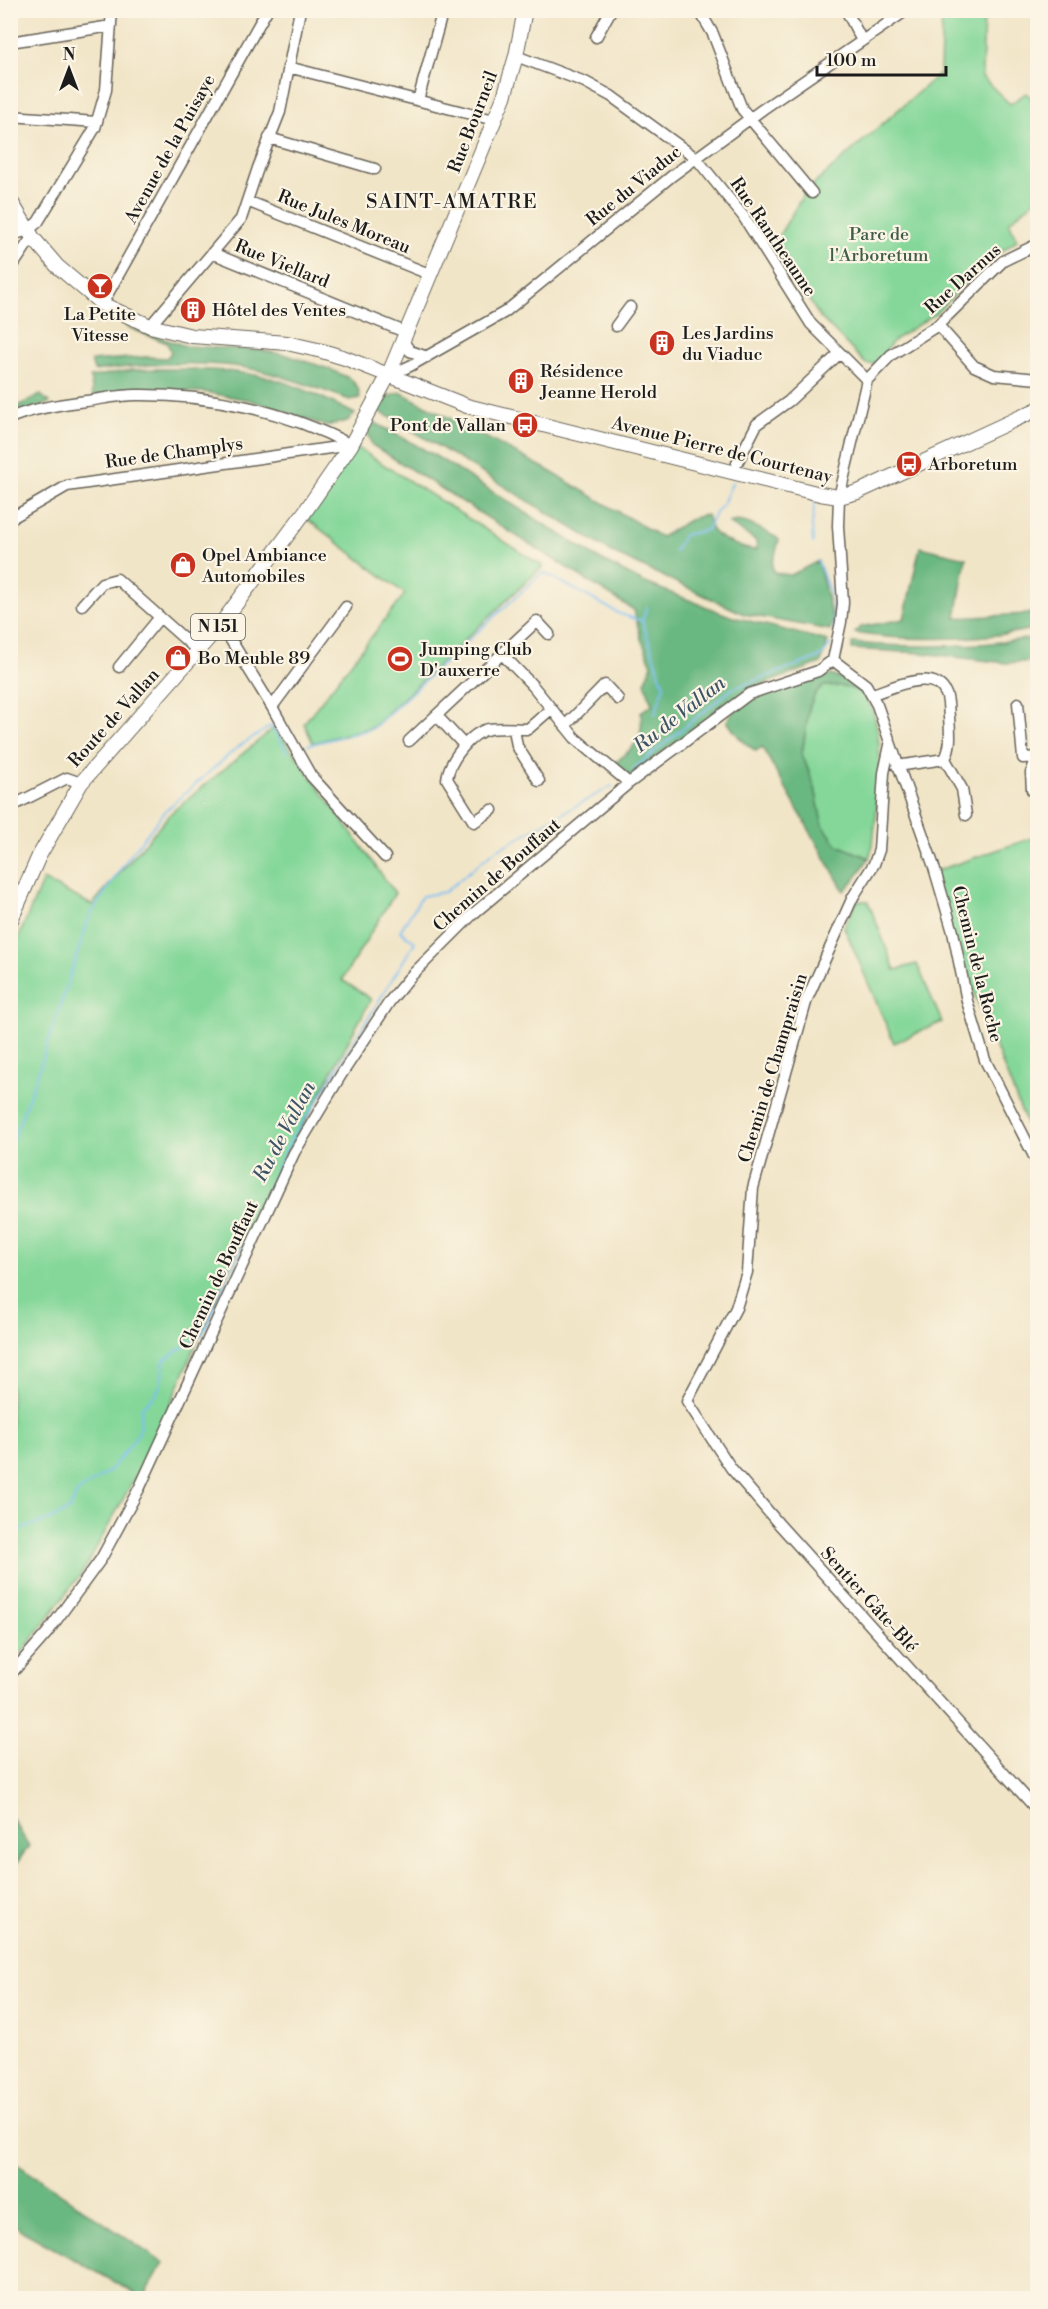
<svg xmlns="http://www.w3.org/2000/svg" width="1048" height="2309" font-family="'Libre Bodoni',serif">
<rect width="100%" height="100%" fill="#fcf5e5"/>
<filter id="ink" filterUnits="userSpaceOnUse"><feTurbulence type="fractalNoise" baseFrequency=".0167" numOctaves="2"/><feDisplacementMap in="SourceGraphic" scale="12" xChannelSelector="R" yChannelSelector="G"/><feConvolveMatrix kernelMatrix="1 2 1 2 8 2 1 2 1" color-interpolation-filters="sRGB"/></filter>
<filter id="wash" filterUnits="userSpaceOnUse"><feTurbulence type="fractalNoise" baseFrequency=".008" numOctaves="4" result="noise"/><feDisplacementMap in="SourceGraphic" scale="24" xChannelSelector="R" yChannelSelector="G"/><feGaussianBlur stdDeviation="1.35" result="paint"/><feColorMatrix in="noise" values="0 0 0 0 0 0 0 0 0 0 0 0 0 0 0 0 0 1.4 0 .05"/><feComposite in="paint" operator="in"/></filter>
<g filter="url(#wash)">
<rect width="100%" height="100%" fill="#f1e5c7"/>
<!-- green -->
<path fill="#84d799" stroke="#507a5a" stroke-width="1.5" d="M 942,11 L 984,11 L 982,77 L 1010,104 L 1026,93 L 1037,103 L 1037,200 L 1035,200 L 1009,222 L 1017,240 L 987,263 L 935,314 L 894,340 L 876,364 L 866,364 L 819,316 L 774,244 L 805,192 L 940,73 Z
M 356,447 L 543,566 L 373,727 L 313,743 L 304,723 L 405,594 L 307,519 Z
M 840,685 C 847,687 856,688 862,694 C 891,723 876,807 873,845 L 869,858 L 837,845 L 822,824 L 815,788 L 802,754 L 809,708 L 815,694 L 824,686 Z
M 275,727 L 395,893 L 342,980 L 371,999 L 236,1251 L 154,1443 L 84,1570 L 11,1667 L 11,955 L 43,880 L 92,905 L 171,813 Z
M 1032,838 L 1037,838 L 1037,1151 L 927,874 Z
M 857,901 L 868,901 L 895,970 L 917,964 L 942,1022 L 894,1043 L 844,927 Z"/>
<!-- forest -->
<path fill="#6bb881" stroke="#446a4e" stroke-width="1.5" d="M 125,326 L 186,346 L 260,350 L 287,355 L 332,370 L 351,379 L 358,388 L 360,398 L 350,400 C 320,389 288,377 257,370 C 204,359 147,364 94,371 L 91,361 L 145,357 L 167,358 L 171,352 L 167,343 Z
M 160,369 C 196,369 235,369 270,378 C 300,386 328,400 355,414 L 347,421 L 326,426 L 250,400 L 203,392 L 130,390 L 93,396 L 90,377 L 132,370 Z
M 400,392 L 546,469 L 661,537 C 677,529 689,516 707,515 C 709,520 710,526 712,530 C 719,540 746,550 757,550 L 756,541 L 729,523 C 742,516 763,531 776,537 L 779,540 L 772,566 L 775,573 L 791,575 L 818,561 L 833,621 L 830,630 L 744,614 L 615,554 L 397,421 L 376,410 L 385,398 Z
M 41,395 L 50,403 L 11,416 L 11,409 Z
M 370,420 L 434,455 L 601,560 L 643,582 L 730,616 L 828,641 L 821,663 L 748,690 L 629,777 L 615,763 C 635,746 644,740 641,712 L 652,705 L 645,682 L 652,665 L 641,639 L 634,610 L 372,445 L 366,429 Z
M 920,547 L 966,558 L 956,618 L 1027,614 L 1037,611 L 1037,628 C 986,640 907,642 855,633 L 860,627 L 904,619 Z
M 1037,637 L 1037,661 L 1006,663 L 921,653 L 852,649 L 852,643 C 913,648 977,648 1037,637 Z
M 831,675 C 845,680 855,682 864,695 C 852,686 838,685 824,686 L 815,694 L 809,708 L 802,754 L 815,788 L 822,824 L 837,845 L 869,858 L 855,879 L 844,891 L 762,747 L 756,751 C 743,743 735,734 727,721 C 736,698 808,679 831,675 Z
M 11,1816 L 29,1846 L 11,1871 L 10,1871 Z
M 11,2141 L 17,2146 L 11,2160 L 163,2263 L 144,2298 L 24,2232 L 11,2222 Z"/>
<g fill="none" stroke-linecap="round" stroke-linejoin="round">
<!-- stream -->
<path stroke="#7dbff2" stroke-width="2" d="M 813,543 L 812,524 L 815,501
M 674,552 L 684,535 L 707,530 L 713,517 L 723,504 L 733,481
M 818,561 L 833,603 L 834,630
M 647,607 L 642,621 L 664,686 L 655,714
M 308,745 L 372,729 L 543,572 L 620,614 L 642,621
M 632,770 L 732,689 L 822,656 L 831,644
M 10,1147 L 40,1067 L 90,915 L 128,858 L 166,810 L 238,747 L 271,726 L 288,753
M 10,1533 L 49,1520 L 69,1510 L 78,1492 L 108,1472 L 126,1451 L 139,1432 L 142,1407 L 156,1394 L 161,1383 L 164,1360 L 203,1334 L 279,1164 L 293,1136 L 317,1102 L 415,942 L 400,931 L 422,896 L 445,892 L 493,852 L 612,786"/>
</g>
</g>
<g filter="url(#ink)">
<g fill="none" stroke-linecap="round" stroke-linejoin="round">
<defs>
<path id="minor" d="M 699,10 L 713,34 L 742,109 L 812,193
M 846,10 L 862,41
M 596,37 L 611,10
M 10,42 L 111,26
M 516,56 L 585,82 L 611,96 L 696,158 L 743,216 L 811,324 L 867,380
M 288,67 L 494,120
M 418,100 L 443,10
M 10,116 L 97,122
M 269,138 L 375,169
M 247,201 L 429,274
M 10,233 C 23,234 29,230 38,222 L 95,128 L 106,90 L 112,10
M 212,253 L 405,332
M 10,270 L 28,243 L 33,238
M 102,304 L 267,10
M 938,325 L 974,366 L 994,375 L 1038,379
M 150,326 L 241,219 L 258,168 L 280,112 L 300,10
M 616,326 L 630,307
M 402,340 L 410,351 L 427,357
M 388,376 L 410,366 L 505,312 L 673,175 L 763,109 L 907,10
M 10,418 C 33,408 61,404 86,401 C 102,399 119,395 136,395 C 210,394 286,411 351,445
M 737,463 L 757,424 L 789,401 L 840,353
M 10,519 L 67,486 L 351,445
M 82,605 L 102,583 L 117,579 L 198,651
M 221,624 L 272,707 L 311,776 L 385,857
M 502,654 L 533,686 L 575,738 L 629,783
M 833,660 L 866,685 L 877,705 L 933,864 L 953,932 L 967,1001 L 985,1060 L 1038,1164
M 119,667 L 160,617
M 873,694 C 891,688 935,667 946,694 C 949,701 948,710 949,717 C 950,732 952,745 945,759 L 897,766
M 1018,703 L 1023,758 L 1038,757
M 272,707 L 346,607
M 437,716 L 464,745
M 565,726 L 605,685 L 618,699
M 514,729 L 517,746 L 539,781
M 409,741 L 537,621 L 549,634
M 890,745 L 884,773 L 879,850 L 874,864 L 853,897 L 807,999 L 753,1188 L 747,1272 L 736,1308 L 687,1401 L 731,1468 L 778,1523 L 1038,1811
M 1037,757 L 1031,773 L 1032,790 L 1038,795
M 945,759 L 962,789 L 966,815
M 10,807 L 67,778 L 81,783
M 492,810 L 474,822 L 447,779 C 449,761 471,732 489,729 C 501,727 516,729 528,729 L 551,709
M 10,1675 L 47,1633 L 101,1559 L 140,1487 L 294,1153 L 341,1075 L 390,1001 L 409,978 L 473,914 L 629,783 L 749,694 L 818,671 L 833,660 L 841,622 L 843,603 L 838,526 L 839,497 L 867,380 L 891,355 L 938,325 L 1003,261 L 1038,244"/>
<path id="major" d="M 10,200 L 33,238 L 57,266 L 102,304 L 150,326 L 192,336 L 287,343 L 322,351 L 345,358 L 467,406 L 820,494 L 839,497 L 858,492 L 1038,409
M 10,922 L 39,856 L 81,783 L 221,624 L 304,513 L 351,445 L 388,376 L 504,97 L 516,56 L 525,10"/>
</defs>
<!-- minor casing -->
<use href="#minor" stroke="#676258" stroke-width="13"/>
<!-- major casing -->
<use href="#major" stroke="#676258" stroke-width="16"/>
<!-- minor -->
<use href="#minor" stroke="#fff" stroke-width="10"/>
<!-- major -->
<use href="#major" stroke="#fff" stroke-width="14"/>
</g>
</g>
<!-- icons -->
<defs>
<symbol id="bar-disc" viewBox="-11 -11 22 22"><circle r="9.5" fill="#c8321e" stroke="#fcf5e5"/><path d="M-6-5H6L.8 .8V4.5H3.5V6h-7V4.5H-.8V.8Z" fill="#fff"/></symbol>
<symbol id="building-disc" viewBox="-11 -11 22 22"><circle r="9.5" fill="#c8321e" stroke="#fcf5e5"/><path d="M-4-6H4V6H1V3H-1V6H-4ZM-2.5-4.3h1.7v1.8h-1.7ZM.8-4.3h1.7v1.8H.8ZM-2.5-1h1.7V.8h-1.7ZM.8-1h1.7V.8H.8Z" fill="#fff"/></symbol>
<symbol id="bus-disc" viewBox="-11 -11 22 22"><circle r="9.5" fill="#c8321e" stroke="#fcf5e5"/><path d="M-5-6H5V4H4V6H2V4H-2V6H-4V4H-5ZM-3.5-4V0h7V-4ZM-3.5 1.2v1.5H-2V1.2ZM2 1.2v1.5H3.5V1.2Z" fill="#fff"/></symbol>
<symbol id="shop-disc" viewBox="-11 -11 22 22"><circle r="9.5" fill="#c8321e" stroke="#fcf5e5"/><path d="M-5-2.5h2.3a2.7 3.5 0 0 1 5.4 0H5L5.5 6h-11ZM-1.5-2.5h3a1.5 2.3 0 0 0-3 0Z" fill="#fff"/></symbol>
<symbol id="stadium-disc" viewBox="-11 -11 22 22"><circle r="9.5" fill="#c8321e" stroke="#fcf5e5"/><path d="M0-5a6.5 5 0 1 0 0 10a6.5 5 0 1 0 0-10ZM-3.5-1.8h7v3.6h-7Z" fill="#fff"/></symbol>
</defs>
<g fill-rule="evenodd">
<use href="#bar-disc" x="85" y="271" width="30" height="30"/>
<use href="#building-disc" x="178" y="295" width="30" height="30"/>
<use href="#building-disc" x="647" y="328" width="30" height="30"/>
<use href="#building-disc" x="506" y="366" width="30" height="30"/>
<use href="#bus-disc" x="510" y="410" width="30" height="30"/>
<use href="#bus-disc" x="894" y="449" width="30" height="30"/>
<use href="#shop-disc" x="168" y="550" width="30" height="30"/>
<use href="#shop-disc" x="163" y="643" width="30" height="30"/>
<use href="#stadium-disc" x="385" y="644" width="30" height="30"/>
</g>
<g text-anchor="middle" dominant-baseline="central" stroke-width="4.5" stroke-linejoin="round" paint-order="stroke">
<!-- shield labels -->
<rect fill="#fcf5e5" stroke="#5f5d58" stroke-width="1.5" x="191" y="614" width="54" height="26" rx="4.5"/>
<g font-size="16" font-weight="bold" fill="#1c1c1c">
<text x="218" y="627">N 151</text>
</g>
<!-- street labels -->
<g font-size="18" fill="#1c1c1c" stroke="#fcf5e5">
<text transform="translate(473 122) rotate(-69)">Rue Bourneil</text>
<text transform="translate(170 149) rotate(-61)">Avenue de la Puisaye</text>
<text transform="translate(634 186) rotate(-39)">Rue du Viaduc</text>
<text transform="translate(344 222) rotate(22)">Rue Jules Moreau</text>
<text transform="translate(773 237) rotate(56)">Rue Rantheaume</text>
<text transform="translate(282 264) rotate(22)">Rue Viellard</text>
<text transform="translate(963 279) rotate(-42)">Rue Darnus</text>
<text transform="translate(722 450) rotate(14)">Avenue Pierre de Courtenay</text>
<text transform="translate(174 453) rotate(-8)">Rue de Champlys</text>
<text transform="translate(114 718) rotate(-48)">Route de Vallan</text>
<text transform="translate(497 875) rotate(-41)">Chemin de Bouffaut</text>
<text transform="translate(977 964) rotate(76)">Chemin de la Roche</text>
<text transform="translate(773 1068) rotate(-73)">Chemin de Champraisin</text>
<text transform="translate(219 1275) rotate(-65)">Chemin de Bouffaut</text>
<text transform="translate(869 1600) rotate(48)">Sentier Gâte-Blé</text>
</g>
<!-- park labels -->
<g font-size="18" fill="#405d48" stroke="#fcf5e5">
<text x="879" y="234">Parc de<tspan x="879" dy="21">l'Arboretum</tspan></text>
</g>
<!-- poi labels -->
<g font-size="18" fill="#1c1c1c" stroke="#fcf5e5" text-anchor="start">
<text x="212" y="310">Hôtel des Ventes</text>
<text x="100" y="314" text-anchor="middle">La Petite<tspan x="100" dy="21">Vitesse</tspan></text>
<text x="682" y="333">Les Jardins<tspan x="682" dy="21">du Viaduc</tspan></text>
<text x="540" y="371">Résidence<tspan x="540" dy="21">Jeanne Herold</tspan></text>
<text x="506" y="425" text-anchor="end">Pont de Vallan</text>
<text x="928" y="464">Arboretum</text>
<text x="202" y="555">Opel Ambiance<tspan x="202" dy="21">Automobiles</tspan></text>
<text x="420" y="649">Jumping Club<tspan x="420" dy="21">D'auxerre</tspan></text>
<text x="198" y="658">Bo Meuble 89</text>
</g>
<!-- neighbourhood labels -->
<g font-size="20" letter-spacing="1.5" fill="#1c1c1c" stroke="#fcf5e5">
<text x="452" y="202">SAINT-AMATRE</text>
</g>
<!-- water labels -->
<g font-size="20" font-style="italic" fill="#3e5567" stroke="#fcf5e5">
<text transform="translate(680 715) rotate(-38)">Ru de Vallan</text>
<text transform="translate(285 1132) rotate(-62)">Ru de Vallan</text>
</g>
</g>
<!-- margin -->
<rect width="1048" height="2309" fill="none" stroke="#fcf5e5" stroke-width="36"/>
<!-- north arrow -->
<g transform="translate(69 69)" stroke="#fcf5e5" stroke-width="4.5" paint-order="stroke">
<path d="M0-4.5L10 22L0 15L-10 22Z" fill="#1c1c1c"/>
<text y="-9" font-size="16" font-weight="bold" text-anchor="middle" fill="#1c1c1c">N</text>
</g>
<!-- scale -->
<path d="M817 66v9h129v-9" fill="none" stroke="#1c1c1c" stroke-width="3"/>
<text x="826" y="66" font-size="18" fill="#1c1c1c" stroke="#fcf5e5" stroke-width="4.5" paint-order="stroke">100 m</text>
</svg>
